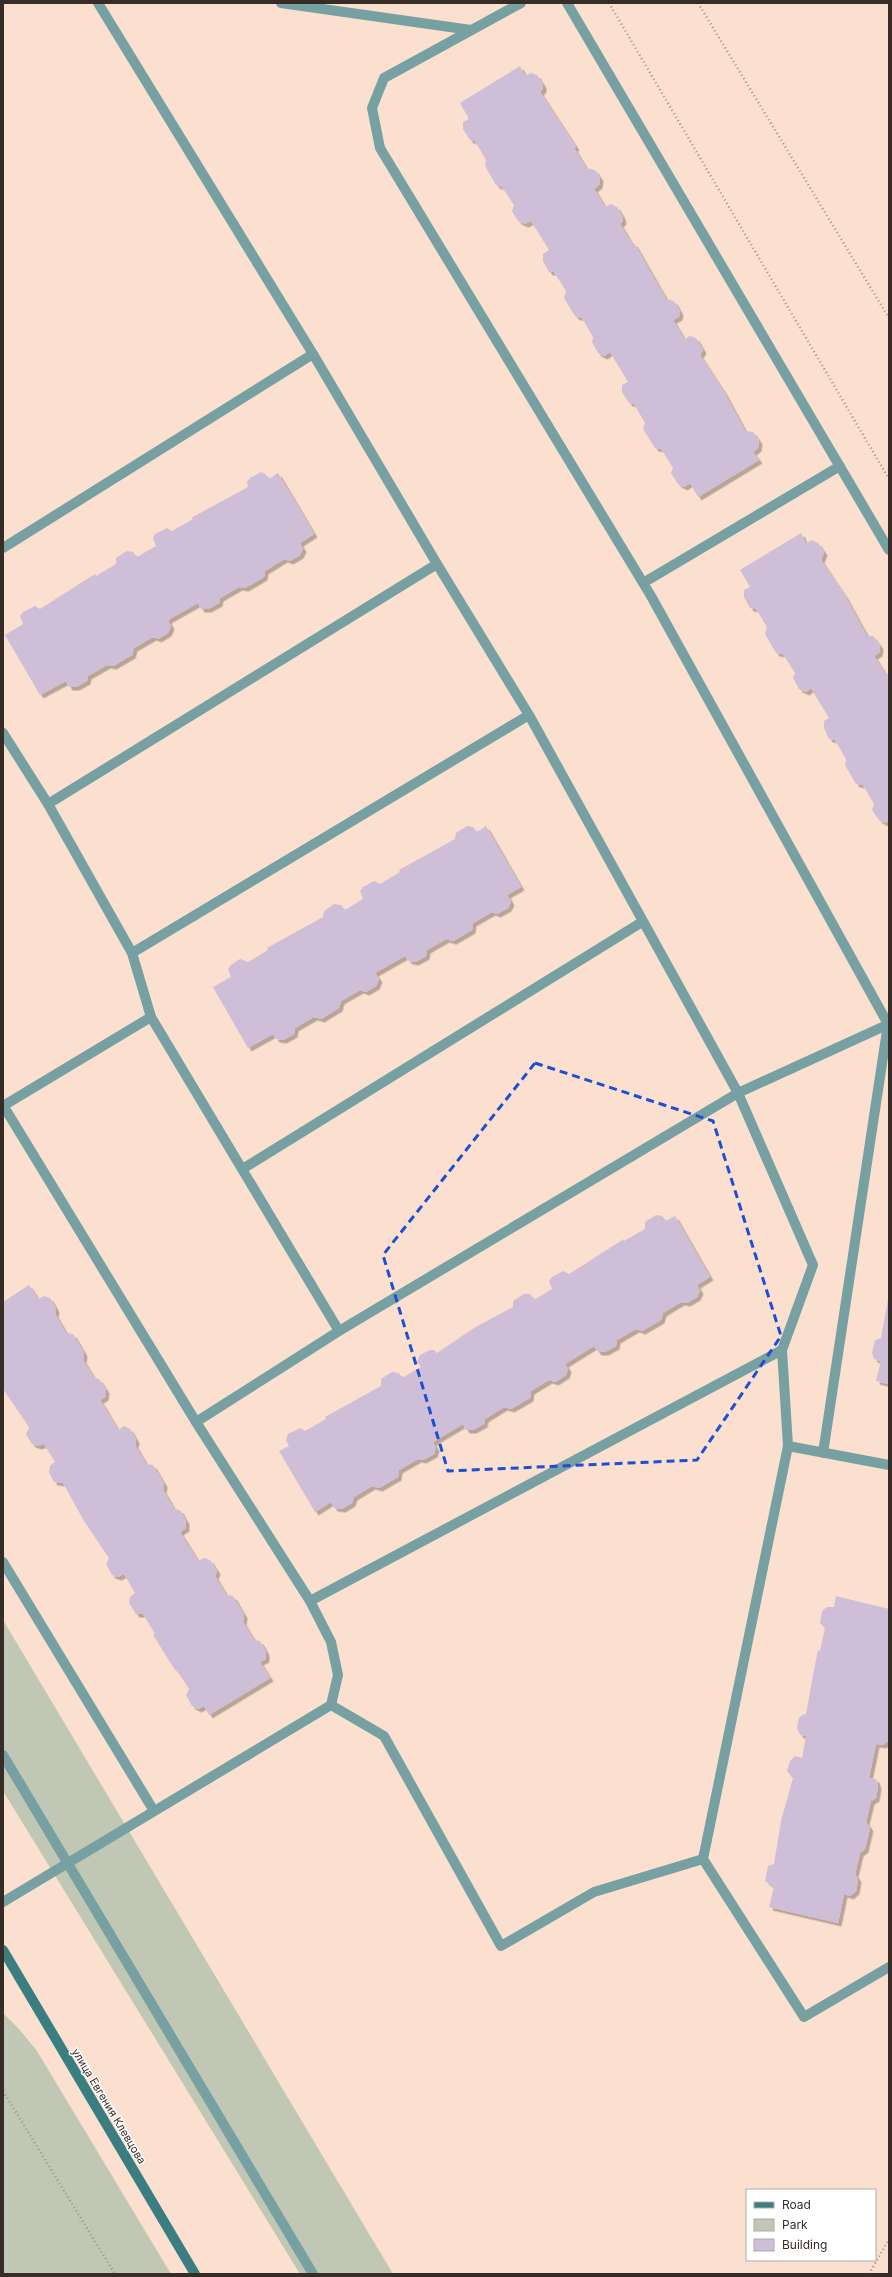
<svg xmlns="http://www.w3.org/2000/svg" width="892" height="2277" font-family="Inter,sans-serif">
<defs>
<filter id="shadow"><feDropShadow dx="3.5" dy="3.5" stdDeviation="0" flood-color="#0004"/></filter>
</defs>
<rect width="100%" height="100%" fill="#fbe0cf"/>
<!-- green -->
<path fill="#c1c7b5" d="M 3,1620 L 393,2274 L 300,2274 L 3,1791 Z
M 3,2013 L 19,2029 L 37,2051 L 171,2274 L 3,2274 Z"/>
<!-- building -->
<path fill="#cebed8" filter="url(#shadow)" d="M 520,66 L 525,76 L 531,73 L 537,75 L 543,85 L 543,89 L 540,92 L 576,147 L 574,148 L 586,168 L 595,170 L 600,178 L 599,185 L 594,189 L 605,207 L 611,204 L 617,207 L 622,216 L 623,221 L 620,224 L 632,244 L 634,243 L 666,299 L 674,301 L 680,312 L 679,317 L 673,320 L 684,339 L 690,336 L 696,338 L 703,350 L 700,355 L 724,392 L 745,431 L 753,432 L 759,441 L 758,448 L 753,452 L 759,460 L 698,497 L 690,483 L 684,487 L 678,484 L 671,473 L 673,468 L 661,449 L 655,448 L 643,429 L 645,423 L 634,404 L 629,403 L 622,392 L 622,385 L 628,382 L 610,352 L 604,356 L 598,353 L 592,342 L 593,337 L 582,318 L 575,316 L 564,298 L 566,291 L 554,272 L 549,272 L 543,261 L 543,254 L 549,250 L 531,221 L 525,224 L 518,221 L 512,211 L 514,205 L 502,187 L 496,185 L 485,166 L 486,160 L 475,141 L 470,140 L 463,129 L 463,122 L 469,119 L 460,103 Z
M 261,472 L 265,474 L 269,479 L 278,473 L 314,534 L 300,543 L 303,549 L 300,555 L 290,561 L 284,559 L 265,571 L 264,577 L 245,588 L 239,587 L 220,598 L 219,603 L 208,609 L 201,609 L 198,603 L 168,620 L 171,626 L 168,633 L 158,639 L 153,637 L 134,648 L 132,655 L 113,666 L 107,665 L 88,676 L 87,681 L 76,687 L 69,687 L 66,681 L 40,695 L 5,635 L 23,624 L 20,616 L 23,612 L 35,606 L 40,609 L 95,574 L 96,576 L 116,564 L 116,558 L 127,551 L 133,552 L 137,557 L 156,546 L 153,538 L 155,534 L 167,528 L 172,531 L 193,519 L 191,518 L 248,487 L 247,482 L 250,478 Z
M 801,533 L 806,544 L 811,540 L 818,543 L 824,552 L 821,560 L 845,596 L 867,636 L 873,636 L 880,646 L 879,653 L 874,656 L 886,675 L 889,673 L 889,821 L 885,823 L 879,820 L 872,810 L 874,804 L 863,785 L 856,784 L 845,765 L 846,759 L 835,740 L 829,739 L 824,728 L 824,721 L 829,718 L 811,688 L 806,692 L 799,689 L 793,678 L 795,673 L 783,654 L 776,653 L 765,634 L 767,627 L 756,609 L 750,608 L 744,597 L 744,590 L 750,587 L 740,570 Z
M 467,826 L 473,827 L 477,832 L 486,826 L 521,887 L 507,895 L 511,902 L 508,908 L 497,914 L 492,912 L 473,923 L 472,930 L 453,941 L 446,939 L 427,950 L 426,956 L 415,962 L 409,961 L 405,956 L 375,973 L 379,979 L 376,986 L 366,992 L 360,990 L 341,1001 L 339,1008 L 321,1019 L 314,1017 L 295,1028 L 294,1034 L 283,1040 L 276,1039 L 273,1034 L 248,1048 L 213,987 L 231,977 L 228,969 L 231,965 L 240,959 L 248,962 L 268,950 L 267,948 L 323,917 L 324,911 L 334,904 L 341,905 L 345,910 L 363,899 L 360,891 L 363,887 L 374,881 L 380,884 L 400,872 L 399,870 L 455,839 L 456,833 Z
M 656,1215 L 662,1216 L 666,1221 L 675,1216 L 710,1277 L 697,1285 L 700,1291 L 697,1297 L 687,1303 L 681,1302 L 663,1313 L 661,1320 L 642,1331 L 636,1329 L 617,1340 L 616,1346 L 605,1352 L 598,1352 L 594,1346 L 565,1364 L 568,1369 L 566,1375 L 555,1382 L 549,1380 L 531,1391 L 530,1398 L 511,1409 L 504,1407 L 485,1419 L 484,1424 L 473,1430 L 466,1430 L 463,1424 L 433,1442 L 436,1448 L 434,1454 L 423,1460 L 418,1459 L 399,1470 L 398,1477 L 379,1488 L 372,1486 L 354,1497 L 352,1503 L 342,1509 L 334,1508 L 331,1502 L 315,1512 L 279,1451 L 289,1446 L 286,1440 L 288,1434 L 300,1428 L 305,1431 L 326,1419 L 325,1417 L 381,1386 L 381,1379 L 392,1372 L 399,1373 L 402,1378 L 421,1367 L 417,1362 L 420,1355 L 430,1350 L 434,1350 L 437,1353 L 474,1328 L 513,1307 L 513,1301 L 524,1294 L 530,1294 L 534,1300 L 552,1289 L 549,1281 L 552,1277 L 563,1271 L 569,1274 L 624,1239 L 624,1241 L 645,1229 L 645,1222 Z
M 29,1285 L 38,1299 L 44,1296 L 50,1298 L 56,1309 L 55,1314 L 66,1333 L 73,1334 L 84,1353 L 83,1360 L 94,1378 L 99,1379 L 106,1390 L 105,1397 L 100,1400 L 118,1430 L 124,1426 L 130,1429 L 136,1440 L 135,1445 L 146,1464 L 153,1465 L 164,1484 L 163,1490 L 174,1509 L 180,1510 L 186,1521 L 186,1528 L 180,1532 L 198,1561 L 204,1558 L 210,1560 L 217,1571 L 215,1576 L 226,1595 L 233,1596 L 244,1615 L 243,1622 L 254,1640 L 260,1641 L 266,1652 L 266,1659 L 260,1662 L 270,1678 L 209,1715 L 204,1706 L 198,1709 L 192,1706 L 186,1695 L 189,1689 L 176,1669 L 175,1670 L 153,1635 L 155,1634 L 143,1614 L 136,1614 L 129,1603 L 130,1597 L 135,1593 L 124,1574 L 118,1577 L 112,1575 L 106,1564 L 109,1558 L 84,1521 L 63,1483 L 54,1482 L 49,1472 L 50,1466 L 55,1462 L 44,1444 L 38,1446 L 32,1444 L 26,1435 L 29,1427 L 3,1389 L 3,1302 Z
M 889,1294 L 889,1384 L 876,1381 L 881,1361 L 874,1359 L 872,1353 L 875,1340 L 881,1338 Z
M 836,1596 L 889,1609 L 889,1736 L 888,1741 L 883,1745 L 876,1744 L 869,1778 L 876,1779 L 878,1786 L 876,1798 L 871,1801 L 866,1822 L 870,1828 L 865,1849 L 860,1853 L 855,1874 L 858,1879 L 856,1891 L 850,1896 L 844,1894 L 838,1923 L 769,1907 L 774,1887 L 765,1881 L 768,1866 L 774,1864 L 781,1821 L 793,1778 L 787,1771 L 790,1761 L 795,1756 L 802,1758 L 806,1736 L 800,1735 L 797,1728 L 799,1718 L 802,1715 L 806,1714 L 814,1670 L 818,1650 L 820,1651 L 825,1628 L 820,1623 L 822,1611 L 827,1607 L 834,1607 Z"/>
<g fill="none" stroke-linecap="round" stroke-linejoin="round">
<!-- path -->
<path stroke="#a69286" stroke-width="2.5" stroke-dasharray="1 3" stroke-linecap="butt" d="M 609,3 L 889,479
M 698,3 L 889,318
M 3,2091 L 115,2274
M 869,2274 L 889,2239"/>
<!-- lane -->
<path stroke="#77a0a2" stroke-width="10" d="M 98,3 L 313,354
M 281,3 L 471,30
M 521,3 L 384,78 L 372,108 L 380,148 L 651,596 L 888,1024 L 823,1453
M 567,3 L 889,550
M 3,548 L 313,354 L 437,564 L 529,715 L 738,1093 L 813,1265 L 782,1350 L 310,1601 L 196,1422 L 3,1105
M 643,583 L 840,466
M 3,733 L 48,804 L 132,953 L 151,1017 L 339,1331 L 738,1093 L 889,1024
M 48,804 L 437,564
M 132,953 L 529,715
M 3,1106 L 151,1017
M 244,1168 L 642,922
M 782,1350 L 788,1446 L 889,1465
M 196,1422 L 339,1331
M 788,1446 L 703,1859 L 804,2017 L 889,1967
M 3,1562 L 154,1811
M 331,1705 L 384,1736 L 501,1946 L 594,1892 L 703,1859
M 3,1755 L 313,2274
M 3,1902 L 331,1705 L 338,1675 L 331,1642 L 310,1601"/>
<!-- secondary -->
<path stroke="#3a7e82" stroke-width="10" d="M 3,1950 L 195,2274"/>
</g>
<!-- marked area -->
<path fill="none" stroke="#1d4ed8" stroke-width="3" stroke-dasharray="8 5" stroke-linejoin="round" d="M 535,1063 L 713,1121 L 781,1336 L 697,1460 L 448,1471 L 383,1255 Z"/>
<g text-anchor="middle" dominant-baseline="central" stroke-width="3" stroke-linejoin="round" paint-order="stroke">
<!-- street labels -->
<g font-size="11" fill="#372d26" stroke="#fff">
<text transform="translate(109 2106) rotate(59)">улица Евгения Клевцова</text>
</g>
</g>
<!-- border -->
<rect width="892" height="2277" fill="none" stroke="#372d26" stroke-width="8"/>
<!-- legend -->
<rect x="746" y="2189" width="130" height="72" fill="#ffffff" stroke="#afaba8"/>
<rect x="754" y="2202" width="20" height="6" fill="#3a7e82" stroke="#afaba8"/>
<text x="782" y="2209" font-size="12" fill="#372d26">Road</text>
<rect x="754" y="2219" width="20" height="12" fill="#c1c7b5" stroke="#afaba8"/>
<text x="782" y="2229" font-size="12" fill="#372d26">Park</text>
<rect x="754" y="2239" width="20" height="12" fill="#cebed8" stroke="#afaba8"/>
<text x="782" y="2249" font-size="12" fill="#372d26">Building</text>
</svg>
